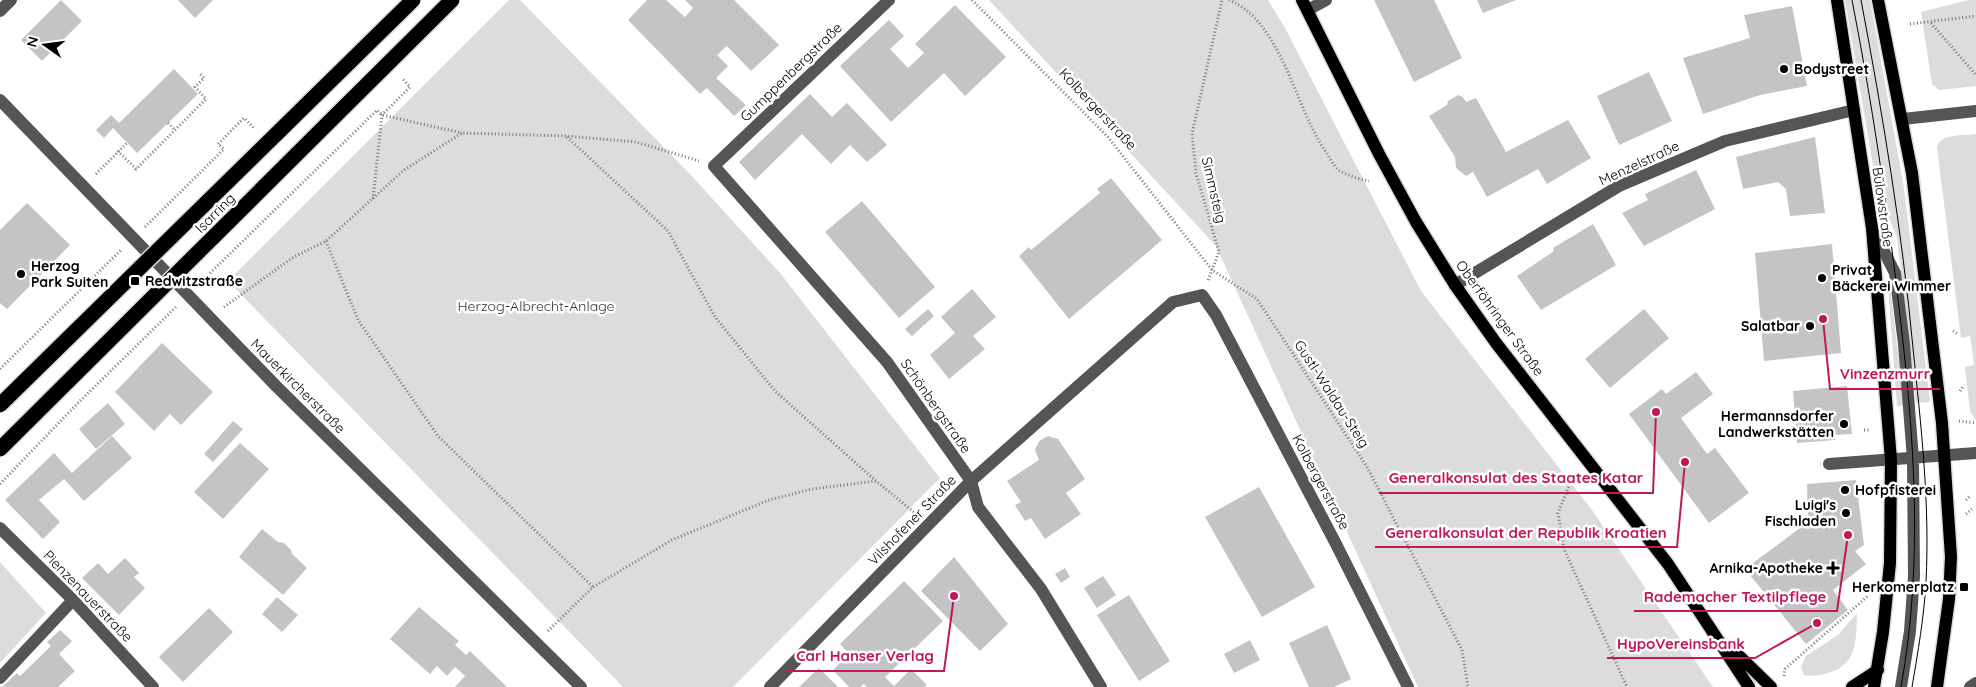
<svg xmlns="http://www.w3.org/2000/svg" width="1976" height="687" font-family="Quicksand,sans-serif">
<rect width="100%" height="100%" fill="#fff"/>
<!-- green -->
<path fill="#dcdcdc" d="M 509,0 L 520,0 L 689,173 L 780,273 L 940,478 L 733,687 L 623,687 L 228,281 Z
M 989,0 L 1268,0 L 1285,28 L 1421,291 L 1592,510 L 1713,687 L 1418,687 L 1216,246 Z
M 1845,0 L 1870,0 L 1904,188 L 1930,402 L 1916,403 L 1897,237 L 1877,190 Z
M 1969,0 L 1976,0 L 1976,86 L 1939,90 L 1932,84 L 1921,12 Z
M 1976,134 L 1976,420 L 1970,412 L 1965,367 L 1974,365 L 1970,336 L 1961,338 L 1937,148 C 1939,133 1964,136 1976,134 Z
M 1888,286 L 1890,287 L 1904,405 L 1897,406 Z
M 0,562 L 46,613 L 0,663 Z
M 1857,613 C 1856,638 1858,663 1831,672 C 1821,675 1814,677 1804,675 L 1801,667 L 1806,656 L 1838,635 Z"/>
<!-- building -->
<path fill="#c4c4c4" d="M 61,0 L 82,21 L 42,61 L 21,40 Z
M 178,0 L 213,0 L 195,18 Z
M 647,0 L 666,0 L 685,17 L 693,8 L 685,0 L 734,0 L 779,45 L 751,71 L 727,46 L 717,55 L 728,66 L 716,78 L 746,105 L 734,116 L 707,88 L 700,94 L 628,20 Z
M 1374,0 L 1434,0 L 1462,58 L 1414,82 Z
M 1477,0 L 1516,0 L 1483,13 Z
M 955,5 L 1006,57 L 965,96 L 944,73 L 891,122 L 840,66 L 889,20 L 904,36 L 890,49 L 908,68 L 924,53 L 915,44 Z
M 1792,6 L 1807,86 L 1760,95 L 1703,114 L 1683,58 L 1750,38 L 1744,15 Z
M 174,69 L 198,94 L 137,153 L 113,128 L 104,138 L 96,130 L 111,115 L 119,123 Z
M 1649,72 L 1672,121 L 1619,145 L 1597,96 Z
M 810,94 L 832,117 L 847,103 L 887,145 L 867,162 L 850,145 L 831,164 L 802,134 L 755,180 L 739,162 Z
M 1458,95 L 1463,97 L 1466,102 L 1476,98 L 1506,152 L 1568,120 L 1591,158 L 1547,184 L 1538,169 L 1487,197 L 1473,172 L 1466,176 L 1456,168 L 1455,157 L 1429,116 L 1447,105 L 1448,101 Z
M 1815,137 L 1825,213 L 1790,216 L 1786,189 L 1778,182 L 1743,189 L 1736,157 Z
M 1696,170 L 1715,209 L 1644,246 L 1622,213 L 1648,200 L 1645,194 Z
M 1111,178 L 1162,240 L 1069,319 L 1019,256 L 1029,247 L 1031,250 L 1100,193 L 1097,189 Z
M 862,201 L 935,287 L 899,318 L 825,232 Z
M 27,203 L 70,245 L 7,309 L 0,303 L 0,230 Z
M 1593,224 L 1616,265 L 1541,310 L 1517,276 L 1554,251 L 1553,248 Z
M 1832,244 L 1841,353 L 1764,361 L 1755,253 Z
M 972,289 L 996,317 L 973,336 L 985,349 L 949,379 L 930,355 L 955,333 L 941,317 Z
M 928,309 L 934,316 L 912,336 L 905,329 Z
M 1644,309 L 1669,338 L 1610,388 L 1585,359 Z
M 162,343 L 213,392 L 181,425 L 170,414 L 154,431 L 115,392 Z
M 1696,372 L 1713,394 L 1681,418 L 1707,454 L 1715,448 L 1749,493 L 1709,523 L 1629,414 L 1662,389 L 1666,394 Z
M 1847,386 L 1852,434 L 1834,435 L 1835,440 L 1797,443 L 1793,391 Z
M 108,403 L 125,424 L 96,449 L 79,429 Z
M 233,421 L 243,429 L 213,462 L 204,454 Z
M 112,436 L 132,458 L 84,501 L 64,479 L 39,500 L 60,522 L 43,539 L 5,500 L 54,453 L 72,473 Z
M 1048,436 L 1058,439 L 1085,479 L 1066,493 L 1081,514 L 1045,539 L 1031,518 L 1025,521 L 1015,505 L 1021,502 L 1007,481 L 1039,460 L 1035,450 L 1039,441 Z
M 240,443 L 269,469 L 223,519 L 194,492 Z
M 1856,480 L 1864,545 L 1855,551 L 1866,564 L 1833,590 L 1848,610 L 1806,644 L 1745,569 L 1808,522 L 1807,484 Z
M 1259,487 L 1315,587 L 1262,617 L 1205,517 Z
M 262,529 L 278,542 L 284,543 L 291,550 L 292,554 L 307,568 L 283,595 L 239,557 Z
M 954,557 L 1008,624 L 980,651 L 921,591 Z
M 125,558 L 139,573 L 134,577 L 145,588 L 119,615 L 82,578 L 98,563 L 108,574 Z
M 1065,568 L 1070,577 L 1061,583 L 1055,574 Z
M 1103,576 L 1116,595 L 1097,608 L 1084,588 Z
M 904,581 L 943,621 L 885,677 L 894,686 L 911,669 L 927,685 L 924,687 L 867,687 L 864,684 L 860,687 L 849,687 L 833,670 L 849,654 L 840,644 Z
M 1129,595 L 1170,661 L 1139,681 L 1097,615 Z
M 277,597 L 298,615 L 282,632 L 262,614 Z
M 419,607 L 459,641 L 455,645 L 466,655 L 470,651 L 507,687 L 455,687 L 465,676 L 455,667 L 447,676 L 437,666 L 430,674 L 390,639 Z
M 209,608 L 233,632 L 183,682 L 159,657 Z
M 1327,625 L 1351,679 L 1334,687 L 1309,687 L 1289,643 Z
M 60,630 L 72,641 L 59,654 L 75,671 L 58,687 L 2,687 L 17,673 L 20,676 L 51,646 L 47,642 Z
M 1250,640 L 1260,660 L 1234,673 L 1224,654 Z
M 819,668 L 838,687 L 799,687 Z"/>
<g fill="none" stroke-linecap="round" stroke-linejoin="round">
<defs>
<path id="major" d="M 1302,0 L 1379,154 L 1416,222 L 1455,285 L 1496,343 L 1668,564 L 1749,687
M 1837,0 L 1872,228 L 1891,460 L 1890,563 L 1883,632 L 1874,687
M 1878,0 L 1912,173 L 1942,423 L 1951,557 L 1949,599 L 1937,687
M 1729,646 L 1771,687
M 1852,687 L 1878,670"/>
</defs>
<!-- major casing -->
<use href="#major" stroke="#dbdbdb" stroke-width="15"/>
<!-- path -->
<path stroke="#777" stroke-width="3" stroke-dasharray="1 2.5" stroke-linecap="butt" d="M 972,0 L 1108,137 L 1212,270 L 1257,299 L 1367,467 L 1462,650 L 1468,687
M 1229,0 C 1281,21 1295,106 1324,149 C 1329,156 1334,167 1340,171 C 1349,176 1359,179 1369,181
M 1931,23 L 1976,75
M 1910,24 L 1976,16
M 168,123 L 175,130
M 567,137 L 668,231 L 715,317 L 775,391 L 876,481
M 118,151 L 136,169 L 206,99 L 195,87 L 204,78 L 199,73
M 96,174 L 127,143
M 373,199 L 382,115 L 410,87 L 402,78
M 145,227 L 224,149 L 218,144 L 244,118 L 254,128
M 326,241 L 358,320 L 438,436 L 593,587
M 1208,280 L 1219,252 L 1196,173 L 1192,134 L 1222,0
M 200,283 L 377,110 L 382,115 L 462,133
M 224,307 L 292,258 L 326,241 L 404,170 L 462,133 L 566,136 L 636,142 L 699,161
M 1953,331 L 1958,334
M 0,369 L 121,250
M 1960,391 L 1964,385
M 1959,421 L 1976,423
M 1864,430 L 1871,430
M 1574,474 L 1558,513 L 1564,549 L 1627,687
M 0,484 L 79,402 L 176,307
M 1966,500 L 1971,495
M 1966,514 L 1972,509
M 548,631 L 593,587 L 672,540 L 769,500 L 812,489 L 876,481 L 915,513
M 1784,676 L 1785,669 L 1869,595"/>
<!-- minor -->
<path stroke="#555" stroke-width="12" d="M 889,0 L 714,166 L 887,362 L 971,481 L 978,507 L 1041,589 L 1101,687
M 1308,10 L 1326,0
M 0,11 L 11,0
M 0,100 L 276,386 L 581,687
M 1903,119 L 1976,111
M 1872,228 L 1895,273 L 1904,344 L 1913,459 L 1914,576 L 1910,631 L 1901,687
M 1455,285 L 1619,186 L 1725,141 L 1854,110
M 1829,464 L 1976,453
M 0,528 L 73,600 L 153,687
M 0,678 L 73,600
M 770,687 L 971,481 L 1173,302 L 1202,295 L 1216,315 L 1336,544 L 1408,687
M 1970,687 L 1976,683"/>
<!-- major -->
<use href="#major" stroke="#000" stroke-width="12"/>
<!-- tram -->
<path stroke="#000" stroke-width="1" d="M 1852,0 C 1872,102 1887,204 1899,307 C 1914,433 1924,561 1901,687
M 1861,0 C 1883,116 1902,231 1913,348 C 1921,425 1930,504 1926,582 C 1924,617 1918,652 1912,687"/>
<defs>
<path id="highway-bridge" d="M 0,405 L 413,0
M 0,449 L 452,0"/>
</defs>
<!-- highway-bridge casing -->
<use href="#highway-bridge" stroke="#dbdbdb" stroke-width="18" stroke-linecap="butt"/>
<!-- highway-bridge -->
<use href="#highway-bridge" stroke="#000" stroke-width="15"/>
</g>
<!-- markers -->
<g fill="#000" stroke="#fff" stroke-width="2">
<circle cx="1784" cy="69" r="5"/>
<circle cx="21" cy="274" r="5"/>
<circle cx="1822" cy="278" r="5"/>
<rect x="130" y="276" width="10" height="10" rx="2.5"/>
<circle cx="1810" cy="326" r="5"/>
<circle cx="1844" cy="424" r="5"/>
<circle cx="1845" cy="490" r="5"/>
<circle cx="1846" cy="513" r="5"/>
<path d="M1830.5 560.5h5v5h5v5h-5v5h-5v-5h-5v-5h5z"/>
<rect x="1959" y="582" width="10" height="10" rx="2.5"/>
</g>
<g text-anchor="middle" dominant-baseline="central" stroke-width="5" stroke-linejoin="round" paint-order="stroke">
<!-- poi labels -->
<g font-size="14" font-weight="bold" fill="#000" stroke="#fff" text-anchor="start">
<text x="1794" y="69">Bodystreet</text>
<text x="31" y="266">Herzog<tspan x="31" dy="16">Park Suiten</tspan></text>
<text x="1832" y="270">Privat<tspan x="1832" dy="16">Bäckerei Wimmer</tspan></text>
<text x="145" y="281">Redwitzstraße</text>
<text x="1800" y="326" text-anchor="end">Salatbar</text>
<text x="1834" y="416" text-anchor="end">Hermannsdorfer<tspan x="1834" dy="16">Landwerkstätten</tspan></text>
<text x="1855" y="490">Hofpfisterei</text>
<text x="1836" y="505" text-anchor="end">Luigi's<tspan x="1836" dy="16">Fischladen</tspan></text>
<text x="1823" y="568" text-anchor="end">Arnika-Apotheke</text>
<text x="1954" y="587" text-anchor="end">Herkomerplatz</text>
</g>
<!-- street labels -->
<g font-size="14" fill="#000" stroke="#fff">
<text transform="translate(791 72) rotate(-44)">Gumppenbergstraße</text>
<text transform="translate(1098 109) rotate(47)">Kolbergerstraße</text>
<text transform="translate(1639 163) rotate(-25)">Menzelstraße</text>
<text transform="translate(1214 190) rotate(77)">Simmsteig</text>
<text transform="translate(1883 207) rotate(82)">Bülowstraße</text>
<text transform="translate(215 213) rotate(-45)">Isarring</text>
<text transform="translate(1500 318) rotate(54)">Oberföhringer Straße</text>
<text transform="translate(298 386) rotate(45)">Mauerkircherstraße</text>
<text transform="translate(1332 394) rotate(57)">Gustl-Waldau-Steig</text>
<text transform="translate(936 406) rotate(55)">Schönbergstraße</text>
<text transform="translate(1321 482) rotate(62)">Kolbergerstraße</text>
<text transform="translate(912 520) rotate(-46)">Vilshofener Straße</text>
<text transform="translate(88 596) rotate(46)">Pienzenauerstraße</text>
</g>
<!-- park labels -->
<g font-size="14" fill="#333" stroke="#fff">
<text x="536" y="306">Herzog-Albrecht-Anlage</text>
</g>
</g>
<!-- callouts -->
<path fill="none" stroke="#c2185b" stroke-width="2" d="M1823 319L1830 389H1940M1656 412L1653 493H1379M1685 462L1677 547H1375M1848 535L1837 611H1634M1817 623L1755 658H1607M954 596L944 671H786"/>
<g fill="#c2185b" stroke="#fff" stroke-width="2">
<circle cx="1823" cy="319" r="5"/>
<circle cx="1656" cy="412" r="5"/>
<circle cx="1685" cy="462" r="5"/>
<circle cx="1848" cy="535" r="5"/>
<circle cx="1817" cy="623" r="5"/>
<circle cx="954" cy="596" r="5"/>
</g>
<g font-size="15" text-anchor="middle" font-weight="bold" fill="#c2185b" stroke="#fff" stroke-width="5" stroke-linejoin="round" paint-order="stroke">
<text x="1885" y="379">Vinzenzmurr</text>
<text x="1516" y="483">Generalkonsulat des Staates Katar</text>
<text x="1526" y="538">Generalkonsulat der Republik Kroatien</text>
<text x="1735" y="602">Rademacher Textilpflege</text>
<text x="1681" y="649">HypoVereinsbank</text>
<text x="865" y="661">Carl Hanser Verlag</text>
</g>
<!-- north arrow -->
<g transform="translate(45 45) rotate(284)" stroke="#ffffff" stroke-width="4" paint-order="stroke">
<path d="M0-4L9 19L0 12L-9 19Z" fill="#000000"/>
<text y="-8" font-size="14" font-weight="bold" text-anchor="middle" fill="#000000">N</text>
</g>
</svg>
